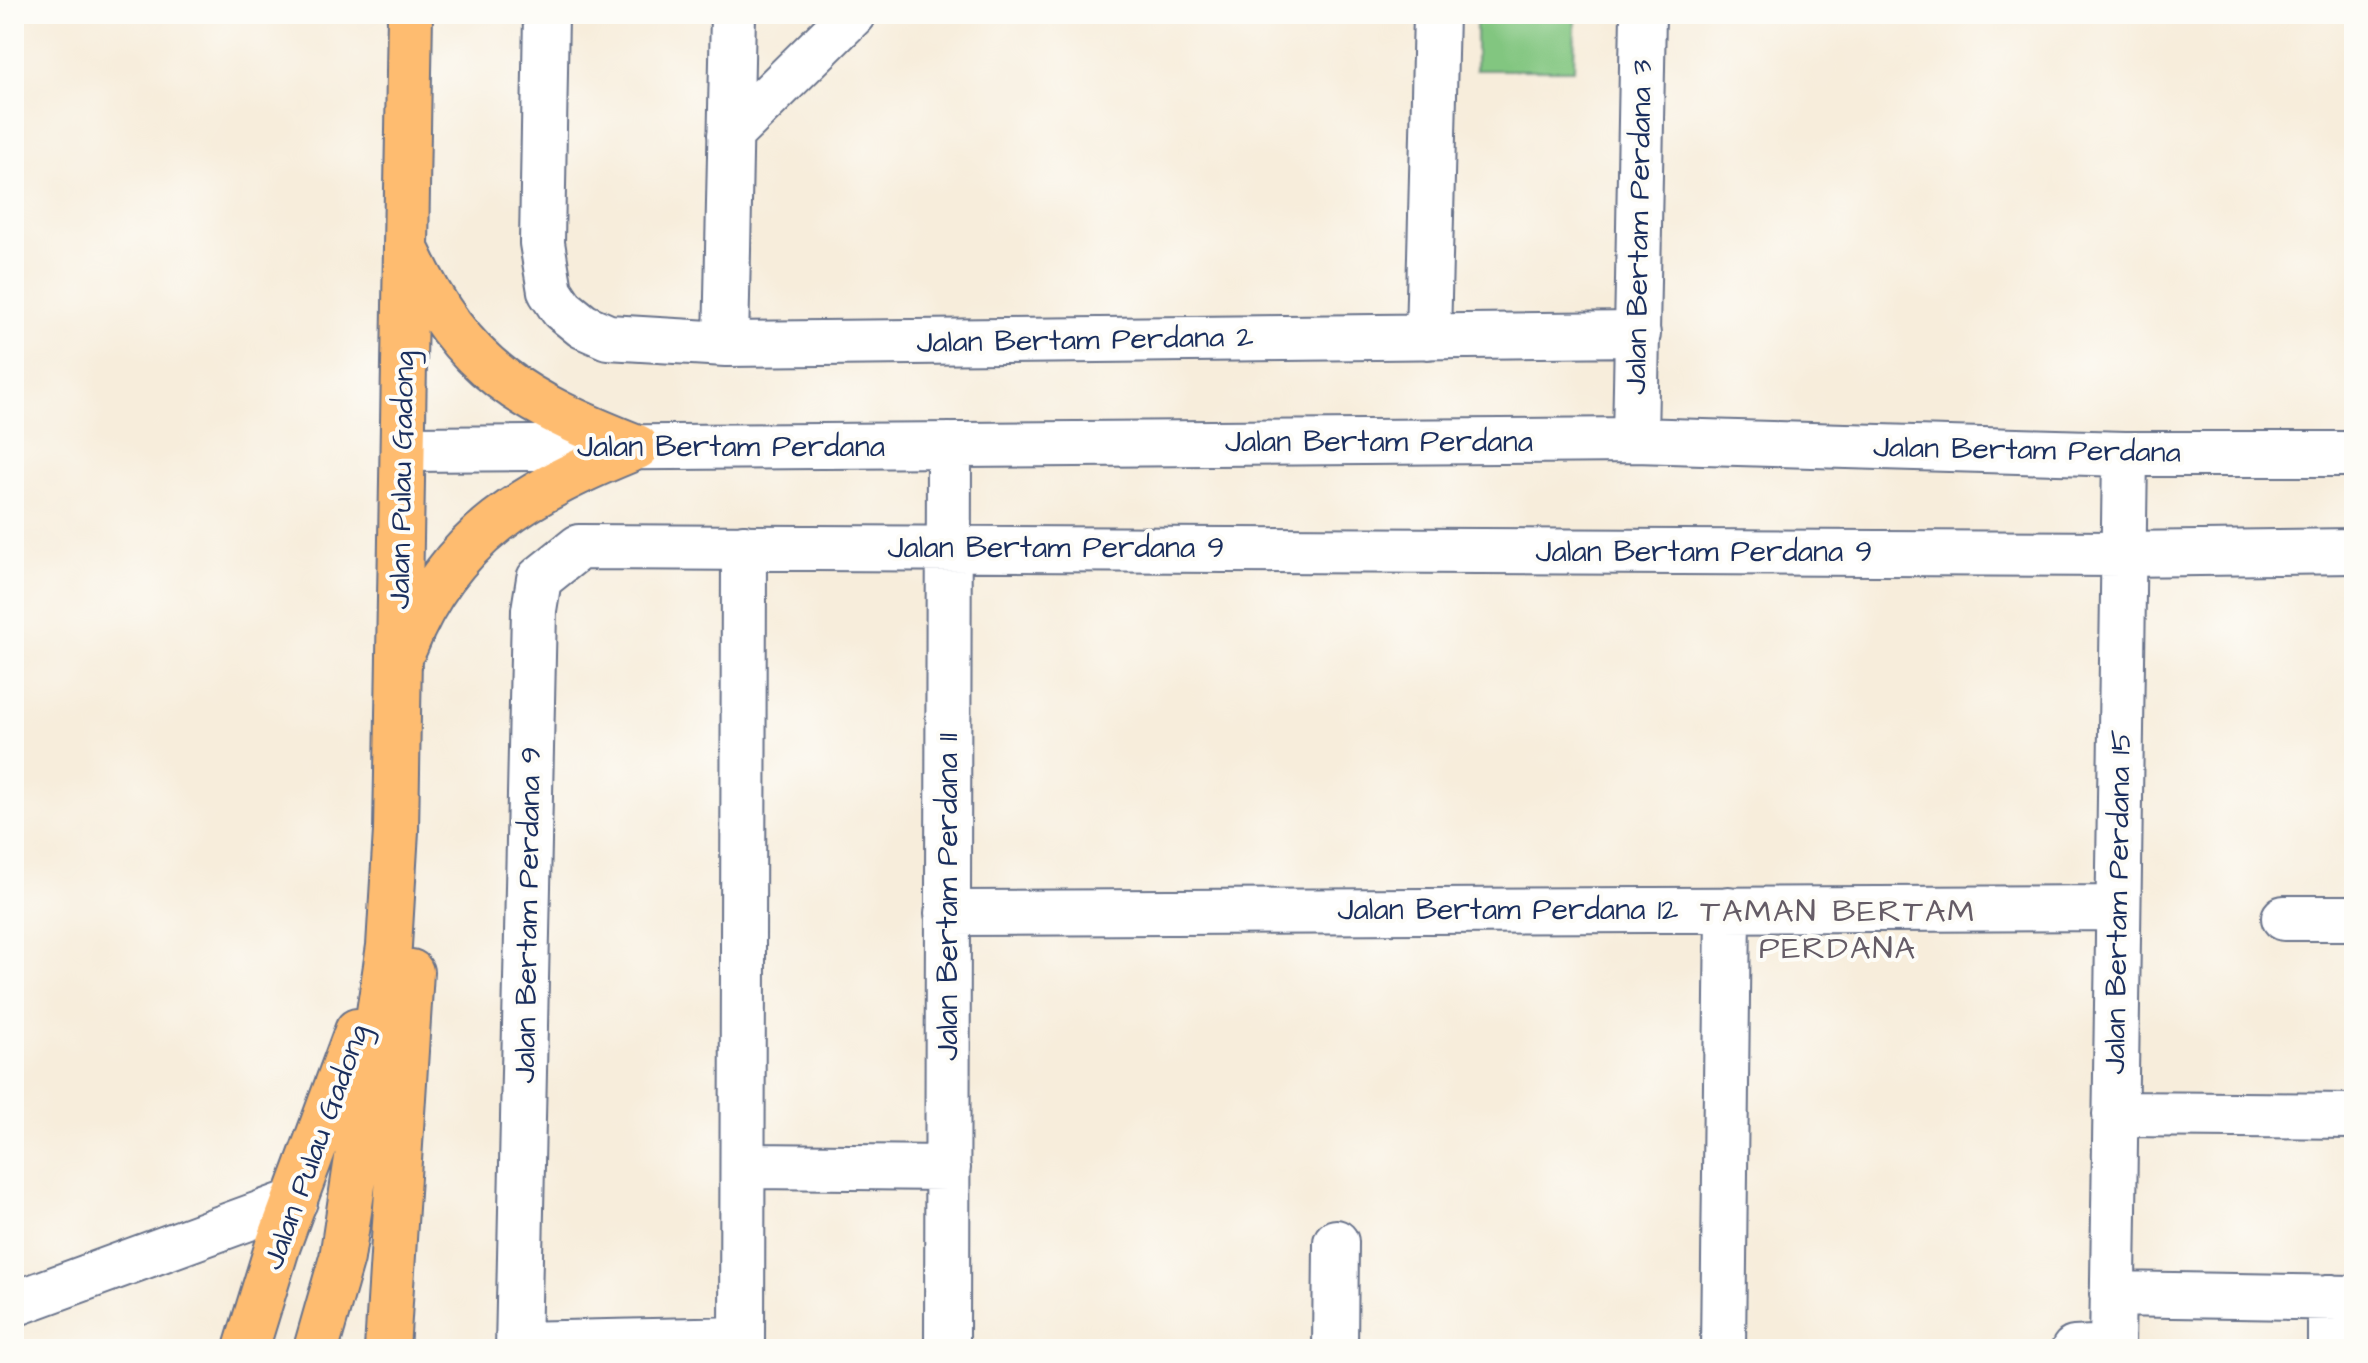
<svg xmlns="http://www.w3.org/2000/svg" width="2368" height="1363" font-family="'Architects Daughter',sans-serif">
<rect width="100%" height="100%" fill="#fdfcf7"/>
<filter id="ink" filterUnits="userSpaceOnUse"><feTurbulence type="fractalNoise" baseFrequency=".0125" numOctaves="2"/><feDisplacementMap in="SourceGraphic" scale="16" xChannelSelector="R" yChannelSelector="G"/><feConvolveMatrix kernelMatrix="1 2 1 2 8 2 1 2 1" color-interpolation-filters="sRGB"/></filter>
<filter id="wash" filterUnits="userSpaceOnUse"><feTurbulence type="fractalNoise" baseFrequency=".006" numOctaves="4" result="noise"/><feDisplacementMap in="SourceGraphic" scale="32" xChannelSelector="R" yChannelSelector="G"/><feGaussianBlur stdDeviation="1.8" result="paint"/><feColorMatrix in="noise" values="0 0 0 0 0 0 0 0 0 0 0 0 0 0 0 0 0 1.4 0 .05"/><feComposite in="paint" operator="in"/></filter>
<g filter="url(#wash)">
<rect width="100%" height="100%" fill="#f7eddb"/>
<!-- green -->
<path fill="#82c680" stroke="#4e7a6f" stroke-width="2" d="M 1476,18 L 1575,18 L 1574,70 L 1476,70 Z"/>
</g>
<g filter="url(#ink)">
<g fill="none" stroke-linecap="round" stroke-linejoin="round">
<defs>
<path id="minor" d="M 546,14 L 542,243 L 550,291 L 562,309 L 583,326 L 608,337 L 726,344 L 1638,334
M 730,135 L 853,14
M 1428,337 L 1436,14
M 726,344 L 733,14
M 1635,440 L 1643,14
M 404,449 L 1635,440 L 2125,454 L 2354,454
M 947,913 L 2117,908
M 2284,918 L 2354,918
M 2115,1114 L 2354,1116
M 743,1166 L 948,1168
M 2112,1294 L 2354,1298
M 14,1304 L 295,1201
M 518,1344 L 742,1339
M 518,1349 L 534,610 L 539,579 L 579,547 L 2123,554 L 2354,551
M 742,1349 L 744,547
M 947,1349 L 949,445
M 1335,1349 L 1336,1242
M 1723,1349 L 1728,909
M 2074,1349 L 2112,1347
M 2112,1349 L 2125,454
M 2330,1349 L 2330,1297"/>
<path id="major" d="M 409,255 C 463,370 523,402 637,447
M 405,647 C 449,535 530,490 637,447
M 246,1349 L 277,1248 L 357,1031
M 316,1349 L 342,1258 L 389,946 L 396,831 L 410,14
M 387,1349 L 411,972"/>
</defs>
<!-- minor casing -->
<use href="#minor" stroke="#68728a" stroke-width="48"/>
<!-- major casing -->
<use href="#major" stroke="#68728a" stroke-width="48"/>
<!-- minor -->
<use href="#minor" stroke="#fff" stroke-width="44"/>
<!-- major -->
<use href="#major" stroke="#febc70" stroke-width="44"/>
</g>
</g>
<g text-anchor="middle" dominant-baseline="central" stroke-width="8" stroke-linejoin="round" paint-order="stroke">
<!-- street labels -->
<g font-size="30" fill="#1b2f5e" stroke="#fdfcf7">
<text transform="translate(1639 227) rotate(-89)">Jalan Bertam Perdana 3</text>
<text transform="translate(1085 340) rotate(-1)">Jalan Bertam Perdana 2</text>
<text x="1379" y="442">Jalan Bertam Perdana</text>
<text x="731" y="447">Jalan Bertam Perdana</text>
<text transform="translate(2027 450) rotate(1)">Jalan Bertam Perdana</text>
<text transform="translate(402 480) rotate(-89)">Jalan Pulau Gadong</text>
<text x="1056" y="548">Jalan Bertam Perdana 9</text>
<text x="1704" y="552">Jalan Bertam Perdana 9</text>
<text transform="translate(948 897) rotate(-90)">Jalan Bertam Perdana 11</text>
<text transform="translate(2118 902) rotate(-89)">Jalan Bertam Perdana 15</text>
<text x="1508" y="910">Jalan Bertam Perdana 12</text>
<text transform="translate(528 915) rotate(-89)">Jalan Bertam Perdana 9</text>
<text transform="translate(316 1147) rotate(-70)">Jalan Pulau Gadong</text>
</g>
<!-- neighbourhood labels -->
<g font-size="32" letter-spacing="2" fill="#655c66" stroke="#fdfcf7">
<text x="1838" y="911">TAMAN BERTAM<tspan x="1838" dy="37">PERDANA</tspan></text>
</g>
</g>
<!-- margin -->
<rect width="2368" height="1363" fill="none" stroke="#fdfcf7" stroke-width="48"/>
</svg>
